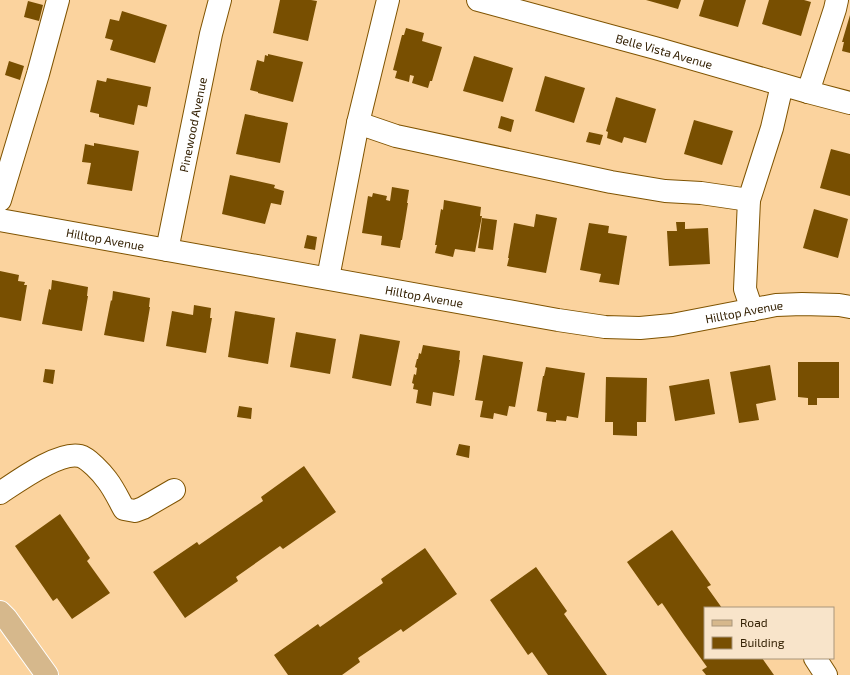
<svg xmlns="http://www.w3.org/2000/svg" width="850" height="675" font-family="'Exo 2',sans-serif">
<rect width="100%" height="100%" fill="#fbd39e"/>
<!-- building -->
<path fill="#784f01" d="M 280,0 L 311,0 L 317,1 L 308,41 L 273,33 Z
M 646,0 L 681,0 L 678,9 Z
M 704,0 L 746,0 L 738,27 L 699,16 Z
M 769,0 L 804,0 L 811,2 L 801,36 L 762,24 Z
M 28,1 L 43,5 L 39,21 L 24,17 Z
M 122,11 L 167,25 L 155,63 L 110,50 L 113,40 L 105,38 L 110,19 L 119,21 Z
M 850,15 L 850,53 L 842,51 L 844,42 L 842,42 Z
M 406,28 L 424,33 L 422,41 L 442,47 L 432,81 L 430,81 L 428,88 L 412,83 L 414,76 L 410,75 L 409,82 L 395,78 L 397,71 L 393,70 L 402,35 L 404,35 Z
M 268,54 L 303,62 L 293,102 L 258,93 L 258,92 L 250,90 L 257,60 L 264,62 L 265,55 L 268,56 Z
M 474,56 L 513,68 L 503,102 L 463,91 Z
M 9,61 L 24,66 L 20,80 L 5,75 Z
M 545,76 L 585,88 L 574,123 L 535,111 Z
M 107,78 L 151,87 L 147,107 L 138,105 L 134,125 L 99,117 L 99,114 L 90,112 L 97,80 L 106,82 Z
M 616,97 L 656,109 L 646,143 L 624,137 L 622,143 L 607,138 L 608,132 L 606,131 Z
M 245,114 L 288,123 L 280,163 L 236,154 Z
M 501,116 L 514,120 L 511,132 L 498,128 Z
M 694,120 L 733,131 L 722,165 L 684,154 Z
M 589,132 L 603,135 L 600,145 L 586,142 Z
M 94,143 L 139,151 L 132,191 L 87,184 L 91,163 L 82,162 L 85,144 L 94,146 Z
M 831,149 L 850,154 L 850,196 L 820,188 Z
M 230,175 L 275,185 L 274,188 L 284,191 L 281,205 L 271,203 L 265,224 L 222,214 Z
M 392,187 L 409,190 L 407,203 L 408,203 L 402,240 L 401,240 L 400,248 L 381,245 L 382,236 L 362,233 L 368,196 L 372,197 L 373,193 L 387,196 L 386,200 L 390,201 Z
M 444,200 L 481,207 L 480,216 L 482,216 L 475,252 L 455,249 L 453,257 L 435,253 L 437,245 L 435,245 L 441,209 L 443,210 Z
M 814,209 L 848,219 L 838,258 L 803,248 Z
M 536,214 L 557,218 L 546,273 L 507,266 L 509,258 L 508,258 L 514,223 L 534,227 Z
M 482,218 L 497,220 L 493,250 L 478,248 Z
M 676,222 L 685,222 L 685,229 L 708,228 L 710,264 L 669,266 L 667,231 L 677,231 Z
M 589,223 L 609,226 L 608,233 L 627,236 L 619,285 L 599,282 L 601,274 L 580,270 Z
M 307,235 L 317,237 L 315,250 L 304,248 Z
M 0,271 L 19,275 L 18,281 L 25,282 L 24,285 L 27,285 L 21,321 L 0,317 Z
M 52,280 L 88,287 L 87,296 L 88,296 L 82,331 L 42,324 L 49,289 L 51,290 Z
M 113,291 L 150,298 L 149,307 L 150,307 L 144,342 L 104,335 L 111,300 L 112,301 Z
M 194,305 L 211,308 L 210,318 L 212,318 L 206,353 L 166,346 L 172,311 L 193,315 Z
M 235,311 L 275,318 L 268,364 L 228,357 Z
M 296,332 L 336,339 L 330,374 L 290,367 Z
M 360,334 L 400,341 L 391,386 L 352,378 Z
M 423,345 L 460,351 L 459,360 L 460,360 L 454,396 L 433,392 L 431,406 L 416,403 L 418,390 L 413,389 L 414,384 L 412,383 L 414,374 L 416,375 L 417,368 L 415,367 L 417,359 L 418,359 L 419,353 L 421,354 Z
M 483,355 L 523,362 L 515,407 L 509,406 L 507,416 L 494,413 L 493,419 L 480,417 L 483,401 L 475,400 Z
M 798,362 L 839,362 L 839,398 L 817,398 L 817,405 L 808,405 L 808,398 L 798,397 Z
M 770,365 L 776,400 L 756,404 L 759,420 L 739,423 L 730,372 Z
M 546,367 L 585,373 L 578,418 L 567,416 L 566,421 L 556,420 L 556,422 L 546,421 L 547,413 L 537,411 L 543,376 L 544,376 Z
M 45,369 L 55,370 L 53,384 L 43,382 Z
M 606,377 L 647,378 L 646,422 L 637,422 L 637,436 L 613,435 L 613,422 L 605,422 Z
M 709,379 L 715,414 L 675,421 L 669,386 Z
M 239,406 L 252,408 L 251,419 L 237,417 Z
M 459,444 L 470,446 L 469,458 L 456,455 Z
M 304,466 L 336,512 L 283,549 L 280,546 L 236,577 L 238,581 L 185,618 L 153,572 L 197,542 L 199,545 L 263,501 L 261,497 Z
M 60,514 L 90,558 L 87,561 L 110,593 L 72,619 L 57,598 L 53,601 L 15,546 Z
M 672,530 L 711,585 L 707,587 L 722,608 L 705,608 L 705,658 L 762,658 L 774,675 L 706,675 L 702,670 L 707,667 L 684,635 L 662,603 L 658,606 L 627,562 Z
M 425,548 L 457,594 L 403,632 L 401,629 L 358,658 L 360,662 L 342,675 L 288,675 L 274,655 L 318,624 L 320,627 L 383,583 L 381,579 Z
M 536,567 L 567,611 L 564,614 L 607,675 L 548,675 L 532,652 L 528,655 L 490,600 Z"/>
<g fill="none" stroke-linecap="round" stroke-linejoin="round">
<defs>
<g id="minor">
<path id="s1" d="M 478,0 L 655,48 L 808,92 L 850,103"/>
<path d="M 808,92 L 835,9 L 837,0"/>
<path d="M 358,123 L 396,136 L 611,182 L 665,191 L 701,193 L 749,200"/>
<path d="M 0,200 L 38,74 L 58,0"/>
<path id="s2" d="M 0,220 L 558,320 L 605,327 L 640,328 L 672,325 L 776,305 L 802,304 L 839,305 L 850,307"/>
<path id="s3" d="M 167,250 L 211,34 L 220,0"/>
<path d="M 328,278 L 358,123 L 388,0"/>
<path d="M 752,310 L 745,289 L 749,200 L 772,128 L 782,85"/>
<path d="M 0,493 C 18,481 59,451 80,456 C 88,458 102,473 107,480 C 114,489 119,500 124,509 L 135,511 L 143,508 L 174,490"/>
<path d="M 815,658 L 826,675"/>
</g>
<path id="major" d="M 0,612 L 6,618 L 47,675"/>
</defs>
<!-- minor casing -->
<use href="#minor" stroke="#7f5301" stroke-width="24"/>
<!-- major casing -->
<use href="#major" stroke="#fff" stroke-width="24"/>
<!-- minor -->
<use href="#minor" stroke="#fff" stroke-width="22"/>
<!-- major -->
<use href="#major" stroke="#d6b88c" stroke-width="22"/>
</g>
<g text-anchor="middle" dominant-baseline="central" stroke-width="4" stroke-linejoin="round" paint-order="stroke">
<!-- street labels -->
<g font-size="12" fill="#352205" stroke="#f8e4ca">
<text stroke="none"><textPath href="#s1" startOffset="193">Belle Vista Avenue</textPath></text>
<text stroke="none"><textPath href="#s3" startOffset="128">Pinewood Avenue</textPath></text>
<text stroke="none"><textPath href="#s2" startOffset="107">Hilltop Avenue</textPath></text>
<text stroke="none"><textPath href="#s2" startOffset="431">Hilltop Avenue</textPath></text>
<text stroke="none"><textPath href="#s2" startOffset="755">Hilltop Avenue</textPath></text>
</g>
</g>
<!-- legend -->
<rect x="704" y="607" width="130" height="52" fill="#f8e4ca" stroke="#aa967b"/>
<rect x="712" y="620" width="20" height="6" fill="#d6b88c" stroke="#aa967b"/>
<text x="740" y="627" font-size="12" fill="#352205">Road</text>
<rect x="712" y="637" width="20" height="12" fill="#784f01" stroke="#aa967b"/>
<text x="740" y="647" font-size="12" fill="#352205">Building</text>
</svg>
